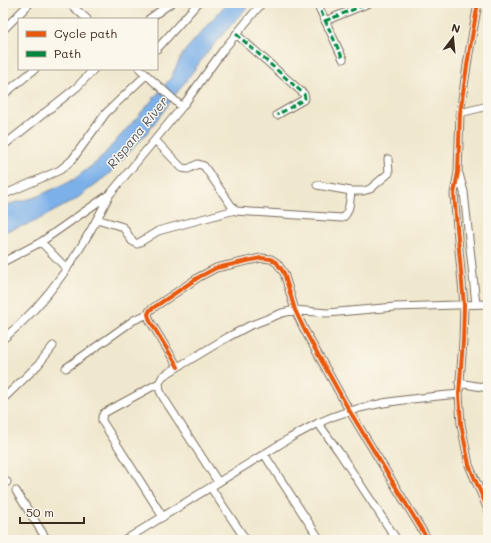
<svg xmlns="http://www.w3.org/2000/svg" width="491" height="543" font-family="Mali,sans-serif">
<rect width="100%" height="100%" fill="#fbf7ec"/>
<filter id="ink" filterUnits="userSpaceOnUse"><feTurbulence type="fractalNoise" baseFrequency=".025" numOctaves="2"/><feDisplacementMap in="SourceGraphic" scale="8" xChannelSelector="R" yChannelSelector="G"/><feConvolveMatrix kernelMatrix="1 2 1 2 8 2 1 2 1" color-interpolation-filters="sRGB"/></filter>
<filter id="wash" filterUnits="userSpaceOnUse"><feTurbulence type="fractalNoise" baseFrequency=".012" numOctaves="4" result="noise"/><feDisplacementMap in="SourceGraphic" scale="16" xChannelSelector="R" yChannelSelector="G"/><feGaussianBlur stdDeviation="0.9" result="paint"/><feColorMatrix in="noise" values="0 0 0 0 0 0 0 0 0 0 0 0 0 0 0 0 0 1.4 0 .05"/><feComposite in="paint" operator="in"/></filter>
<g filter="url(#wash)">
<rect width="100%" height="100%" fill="#f0e8ce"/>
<!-- water -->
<path fill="#7cb0e9" stroke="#5c6d84" d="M 227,3 L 251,3 L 209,50 L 146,134 L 109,174 L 75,200 L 32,223 L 3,232 L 3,206 L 36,197 L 73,180 L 98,161 L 154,98 L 170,79 L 183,53 Z"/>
</g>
<g filter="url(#ink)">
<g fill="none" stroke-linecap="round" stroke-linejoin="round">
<defs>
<path id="street" d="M 69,3 L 87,19
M 317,3 L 343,59
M 478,3 L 468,59 L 460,113 L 458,172 L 454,194 L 464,305 L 463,341 L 459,394 L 461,424 L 469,465 L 488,510
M 149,19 L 171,3
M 325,21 L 369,3
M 3,30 L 30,3
M 236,34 L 304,94 L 305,98 L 303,100 L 277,115
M 157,49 L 198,3
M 140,69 L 182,107
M 3,95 L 35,69
M 460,113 L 488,106
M 155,140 L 182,168 L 188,169 L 198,164 L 204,166 L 233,208 L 236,211 L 342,218 C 350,214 350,199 351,191
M 3,146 L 77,87 L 94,69
M 459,174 L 464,192 L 476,304
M 317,185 L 351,191 L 363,191 L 370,189 L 389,173 L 388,159
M 3,195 L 51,174 L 60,170 L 72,160 L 106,113 L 146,75
M 97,219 L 123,227 L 132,241 L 137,244 L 158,231 L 235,210
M 41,242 L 67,269
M 3,262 L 41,242 L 111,193 L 182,107 L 224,49 L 262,3
M 3,339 C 50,301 83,248 110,194
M 178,367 L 150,321 L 148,314 L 150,310 L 199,277 L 216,268 L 261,258 L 271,259 L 277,263 L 284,273 L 295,310 L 305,331 L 349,410 L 428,540
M 66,368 L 134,320 L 148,314
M 159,383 L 104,413 L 102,417 L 102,421 L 163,517
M 459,383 L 488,388
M 3,399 L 38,365 L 53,346
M 318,423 C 361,402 411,399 459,394
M 264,454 L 320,540
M 3,482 L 7,482
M 218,482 L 163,397 L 160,391 L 159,383 L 163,376 L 228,337 L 249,326 L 282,313 L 295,310 L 327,313 L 395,307 L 488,304
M 211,488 L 246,540
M 16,491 L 47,540
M 125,540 L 290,438 L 318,423 L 339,452 L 397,540"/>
</defs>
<!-- street casing -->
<use href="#street" stroke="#7a6c5c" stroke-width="9"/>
<!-- street -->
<use href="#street" stroke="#fff" stroke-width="7"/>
<!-- quiet -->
<path stroke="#00873e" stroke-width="3" stroke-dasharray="6 3" stroke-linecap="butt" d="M 317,3 L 343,59
M 325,21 L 369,3
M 236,34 L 304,94 L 305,98 L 303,100 L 277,115"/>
<defs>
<path id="cycleway" d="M 478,3 L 468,59 L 460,113 L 458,172 L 454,194 L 464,305 L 463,341 L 459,394 L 461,424 L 469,465 L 488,510
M 178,367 L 150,321 L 148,314 L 150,310 L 199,277 L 216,268 L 261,258 L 271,259 L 277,263 L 284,273 L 295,310 L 305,331 L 349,410 L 428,540"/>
</defs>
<!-- cycleway casing -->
<use href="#cycleway" stroke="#fbf7ec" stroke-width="6"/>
<!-- cycleway -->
<use href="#cycleway" stroke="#e8590c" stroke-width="4"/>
</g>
</g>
<g text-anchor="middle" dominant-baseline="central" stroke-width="3" stroke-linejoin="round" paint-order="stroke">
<!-- water labels -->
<g font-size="13" font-style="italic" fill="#525965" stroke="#fbf7ec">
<text transform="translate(137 132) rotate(-51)">Rispana River</text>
</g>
</g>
<!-- margin -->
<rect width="491" height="543" fill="none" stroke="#fbf7ec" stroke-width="16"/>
<!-- legend -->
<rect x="18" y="18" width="140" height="52" fill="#fbf7ec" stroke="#aea59a"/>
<rect x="26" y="31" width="20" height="6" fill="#e8590c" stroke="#aea59a"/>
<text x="54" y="38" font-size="12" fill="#3b2a1e">Cycle path</text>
<rect x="26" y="51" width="20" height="6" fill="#00873e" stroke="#aea59a"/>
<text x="54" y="58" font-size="12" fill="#3b2a1e">Path</text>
<!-- north arrow -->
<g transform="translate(453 38) rotate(16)" stroke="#fbf7ec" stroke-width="3" paint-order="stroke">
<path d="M0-3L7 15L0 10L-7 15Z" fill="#3b2a1e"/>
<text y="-6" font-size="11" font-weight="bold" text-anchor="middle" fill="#3b2a1e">N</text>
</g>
<!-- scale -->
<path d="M20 517v6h64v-6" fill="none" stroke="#3b2a1e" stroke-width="2"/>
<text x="26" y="517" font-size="12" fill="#3b2a1e" stroke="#fbf7ec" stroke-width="3" paint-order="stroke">50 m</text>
</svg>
